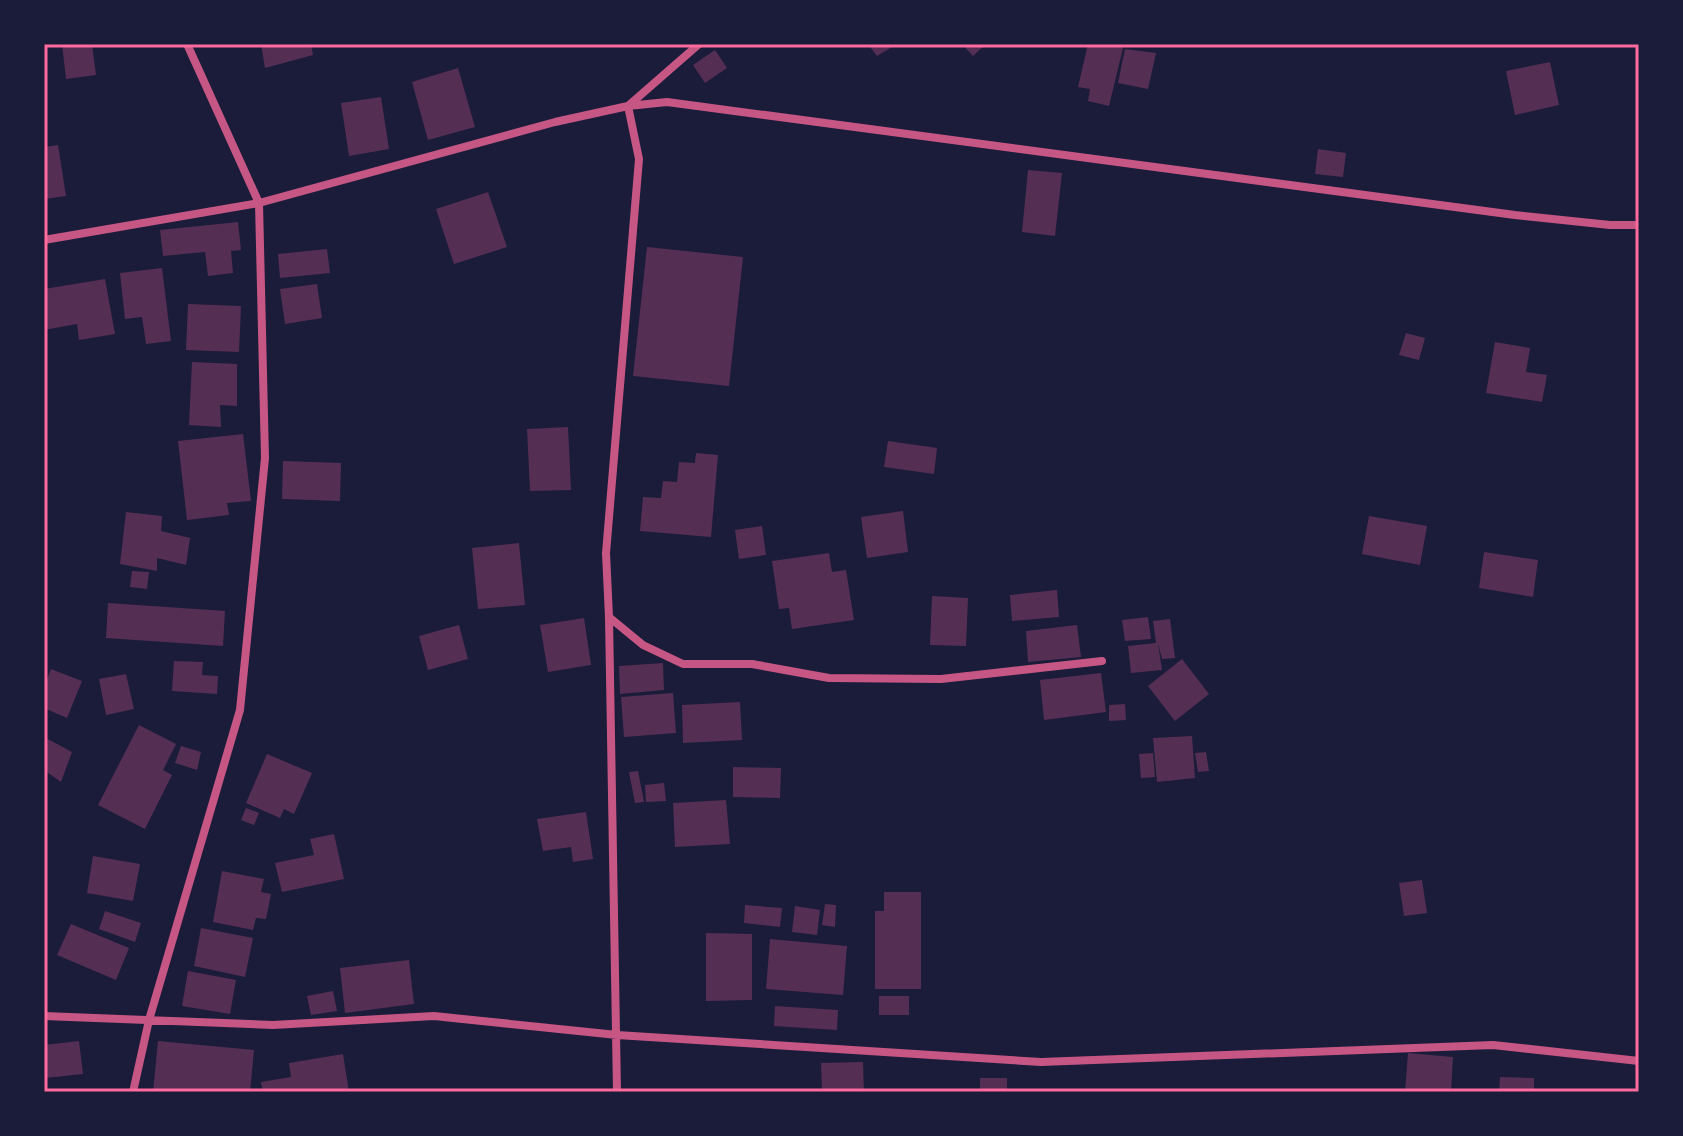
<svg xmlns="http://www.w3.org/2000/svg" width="1683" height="1136" font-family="Figtree,sans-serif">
<rect width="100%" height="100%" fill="#1b1b3a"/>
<!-- building -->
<path fill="#542f53" d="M 62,44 L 92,44 L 96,75 L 66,79 Z
M 261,44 L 311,44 L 313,55 L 265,68 Z
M 868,44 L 890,44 L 892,47 L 877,56 Z
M 962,44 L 986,44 L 973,56 Z
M 1088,44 L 1124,44 L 1109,106 L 1088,101 L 1090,89 L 1078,87 Z
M 1125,49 L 1156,53 L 1148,89 L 1118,83 Z
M 715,50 L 727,68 L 705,83 L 693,65 Z
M 1550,62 L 1559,105 L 1515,115 L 1506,71 Z
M 458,68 L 475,127 L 428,140 L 412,82 Z
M 381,97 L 389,149 L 349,156 L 341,103 Z
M 58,145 L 66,196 L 44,199 L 44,147 Z
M 1318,149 L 1346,153 L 1343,177 L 1315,174 Z
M 1028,170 L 1062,173 L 1055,236 L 1022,232 Z
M 488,192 L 507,247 L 454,264 L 436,209 Z
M 238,222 L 241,250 L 231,251 L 233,273 L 208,276 L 205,252 L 163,256 L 160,230 Z
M 647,247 L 743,257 L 729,386 L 633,376 Z
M 327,249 L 330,273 L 280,278 L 278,254 Z
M 162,268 L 171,341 L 146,344 L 142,317 L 125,319 L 120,273 Z
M 105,279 L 115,334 L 79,340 L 77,324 L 44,330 L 44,289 Z
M 317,284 L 322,318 L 285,324 L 280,289 Z
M 188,304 L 241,306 L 239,352 L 186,350 Z
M 1406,333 L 1425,338 L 1419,360 L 1399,355 Z
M 1495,342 L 1530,348 L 1526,372 L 1547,375 L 1542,402 L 1486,393 Z
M 192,362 L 237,364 L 237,406 L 220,405 L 221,427 L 189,425 Z
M 568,427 L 571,490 L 530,491 L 527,429 Z
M 243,434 L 251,501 L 227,503 L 229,515 L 187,520 L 178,441 Z
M 888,441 L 937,448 L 934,474 L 884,467 Z
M 696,453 L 718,455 L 711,537 L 640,531 L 643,497 L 661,498 L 663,481 L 677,482 L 679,462 L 695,463 Z
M 283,461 L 341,463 L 340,501 L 282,499 Z
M 903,511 L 908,552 L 867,558 L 861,517 Z
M 126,512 L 162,516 L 161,531 L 190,538 L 186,565 L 157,558 L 157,571 L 120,564 Z
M 1369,516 L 1427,526 L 1420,565 L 1362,554 Z
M 762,526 L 766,555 L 739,559 L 735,530 Z
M 519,543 L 525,605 L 478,609 L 472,548 Z
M 1484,552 L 1538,560 L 1533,597 L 1479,588 Z
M 829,553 L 832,572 L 846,570 L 854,620 L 792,629 L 789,608 L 779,609 L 772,561 Z
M 132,571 L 149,572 L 147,589 L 130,587 Z
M 1057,590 L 1059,617 L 1012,621 L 1010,595 Z
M 932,596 L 968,598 L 966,646 L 930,645 Z
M 108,603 L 225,611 L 223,646 L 106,638 Z
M 1148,617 L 1151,639 L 1125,641 L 1122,620 Z
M 584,618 L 591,665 L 548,672 L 540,625 Z
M 1170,619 L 1175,658 L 1162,659 L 1158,643 L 1162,670 L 1131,673 L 1128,646 L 1156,643 L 1153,621 Z
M 459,625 L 468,659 L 428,670 L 419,636 Z
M 1077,625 L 1081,657 L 1028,662 L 1026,631 Z
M 1182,659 L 1209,694 L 1175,721 L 1148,686 Z
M 174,661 L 203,662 L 202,675 L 218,676 L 217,694 L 172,691 Z
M 663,663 L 664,690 L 620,694 L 619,666 Z
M 51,669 L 82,681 L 67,718 L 44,708 L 44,687 Z
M 1101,673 L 1106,712 L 1044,720 L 1040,680 Z
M 126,674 L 134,709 L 106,715 L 99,679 Z
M 673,693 L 676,733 L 624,737 L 621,697 Z
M 740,702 L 742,740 L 683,743 L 682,705 Z
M 1125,704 L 1126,720 L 1109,721 L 1109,705 Z
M 139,725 L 176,744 L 163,770 L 172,775 L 145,829 L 98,805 Z
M 1192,736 L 1195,778 L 1157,782 L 1153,738 Z
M 44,737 L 72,752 L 61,782 L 44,770 Z
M 181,746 L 201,752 L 197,770 L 175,763 Z
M 1206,752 L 1209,771 L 1198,772 L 1195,753 Z
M 1153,753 L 1155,777 L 1141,778 L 1139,754 Z
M 267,754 L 312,773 L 294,814 L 284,809 L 280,818 L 246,803 Z
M 733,767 L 781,768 L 780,798 L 733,797 Z
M 638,771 L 644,802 L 635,803 L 629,772 Z
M 664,783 L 666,801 L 646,802 L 645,785 Z
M 726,800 L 730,844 L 675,847 L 673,803 Z
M 246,808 L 259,813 L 254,825 L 241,820 Z
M 586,812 L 593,859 L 573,862 L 571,847 L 543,851 L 537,819 Z
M 334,834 L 344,879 L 282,892 L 275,863 L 314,855 L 310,839 Z
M 93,856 L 140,864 L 133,901 L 87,893 Z
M 222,871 L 264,879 L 261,892 L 271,894 L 266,919 L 256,918 L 253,930 L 213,922 Z
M 1422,880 L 1427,913 L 1404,916 L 1399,883 Z
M 884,892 L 921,892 L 921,989 L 875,989 L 875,911 L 884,911 Z
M 825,904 L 836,905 L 835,927 L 822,925 Z
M 745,905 L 782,908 L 780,927 L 744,923 Z
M 795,906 L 820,910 L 817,935 L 792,932 Z
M 105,911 L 141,923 L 135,942 L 99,929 Z
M 71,924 L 129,948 L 116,980 L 57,955 Z
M 201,928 L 253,938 L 245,977 L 194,966 Z
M 706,933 L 752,934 L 752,1000 L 706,1001 Z
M 770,939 L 847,946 L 843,995 L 766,989 Z
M 409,960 L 414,1004 L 345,1013 L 340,968 Z
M 188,971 L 236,980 L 230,1014 L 182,1006 Z
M 333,991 L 337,1011 L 311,1015 L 307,996 Z
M 879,996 L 909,996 L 909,1015 L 879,1015 Z
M 775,1006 L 838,1010 L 837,1030 L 774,1026 Z
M 79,1041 L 83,1074 L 45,1078 L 44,1045 Z
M 158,1041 L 254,1050 L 250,1092 L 153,1092 Z
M 1408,1053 L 1453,1057 L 1451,1092 L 1405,1092 Z
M 343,1054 L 349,1092 L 263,1092 L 261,1082 L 291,1077 L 289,1063 Z
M 863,1062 L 864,1092 L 822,1092 L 821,1063 Z
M 1500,1077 L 1534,1078 L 1534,1092 L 1499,1092 Z
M 980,1078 L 1007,1078 L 1007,1092 L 980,1092 Z"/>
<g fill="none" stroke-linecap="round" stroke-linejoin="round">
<!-- minor -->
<path stroke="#c65784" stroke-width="8" d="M 628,106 L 699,44
M 44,240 L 259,203 L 555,122 L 628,106 L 667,102 L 1515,215 L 1610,225 L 1639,225
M 609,617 L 643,645 L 683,664 L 752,664 L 829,678 L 941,679 L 1102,661
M 44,1016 L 273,1025 L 434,1016 L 617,1035 L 1041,1062 L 1493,1045 L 1639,1061
M 133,1092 L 149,1020 L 240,710 L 265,458 L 259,203 L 187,44
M 617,1092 L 609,617 L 606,553 L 639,159 L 628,106"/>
</g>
<!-- border -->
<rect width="1683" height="1136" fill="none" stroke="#1b1b3a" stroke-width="92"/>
<rect x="46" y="46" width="1591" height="1044" fill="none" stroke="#ff6b9d" stroke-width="3"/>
</svg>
